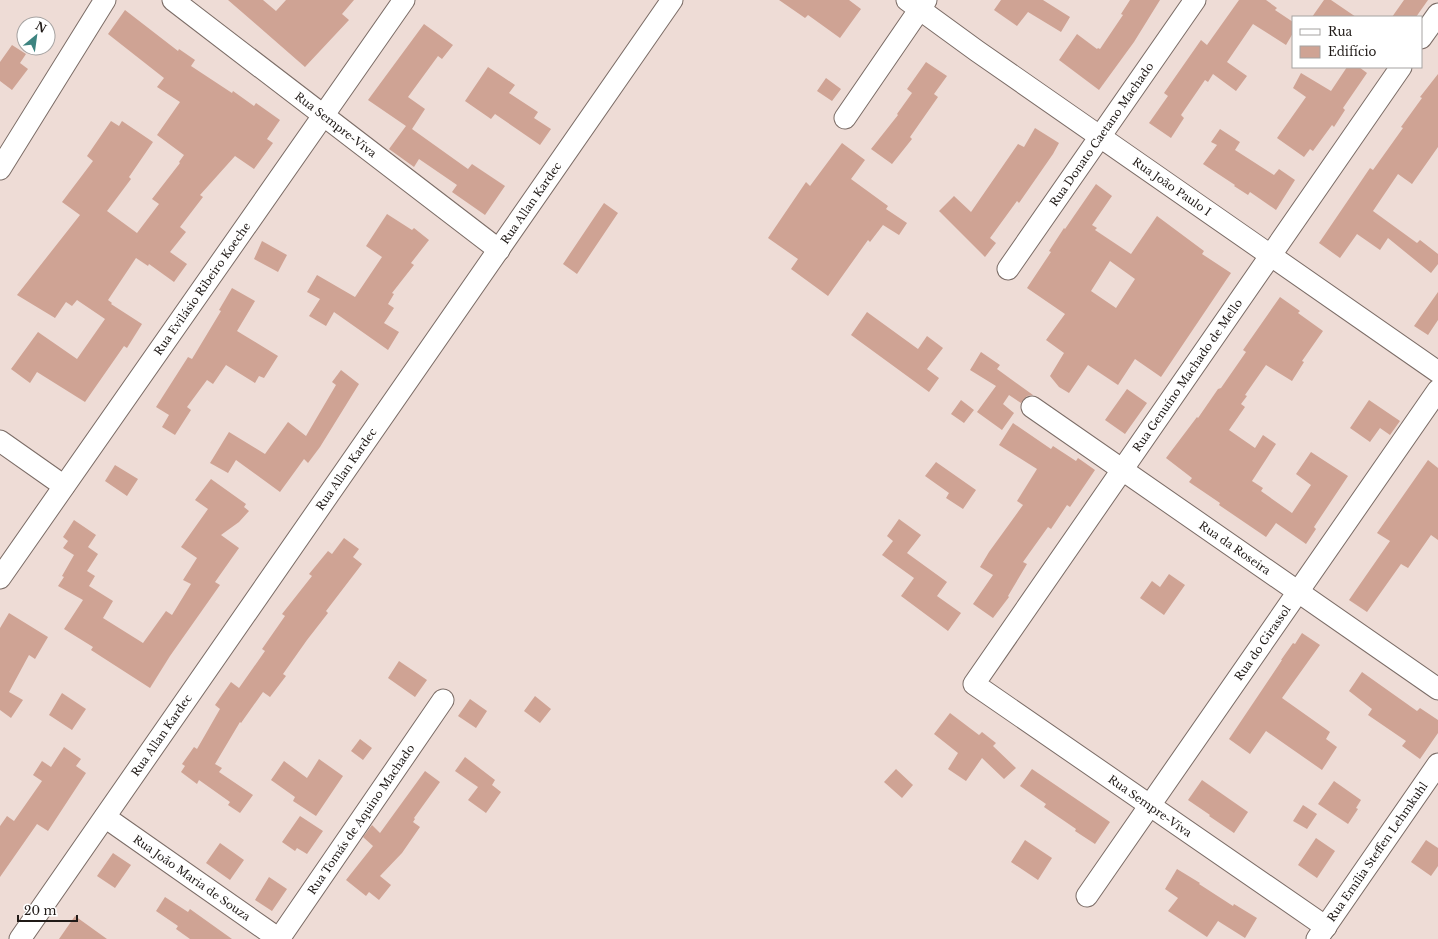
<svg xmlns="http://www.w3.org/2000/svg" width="1438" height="939" font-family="'Libre Baskerville',serif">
<rect width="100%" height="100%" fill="#eedcd6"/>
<!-- building -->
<path fill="#cfa394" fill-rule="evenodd" d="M 228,0 L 263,0 L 276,11 L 286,0 L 354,0 L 342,14 L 349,20 L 305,67 Z
M 779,0 L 849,0 L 861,9 L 840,38 L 808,15 L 805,18 Z
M 1001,0 L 1043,0 L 1070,17 L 1061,32 L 1028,12 L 1017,26 L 994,10 Z
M 1130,0 L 1160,0 L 1134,42 L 1099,90 L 1059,60 L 1077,34 L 1097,49 L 1098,48 L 1100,49 L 1123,15 L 1121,14 Z
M 1239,0 L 1266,0 L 1277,8 L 1275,10 L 1293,22 L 1293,33 L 1286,45 L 1253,24 L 1227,62 L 1247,76 L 1236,91 L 1213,74 L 1208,82 L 1205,80 L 1181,115 L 1184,118 L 1171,138 L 1149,123 L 1168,96 L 1164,93 L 1201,40 L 1207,45 Z
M 1324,0 L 1331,0 L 1356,17 L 1312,17 Z
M 1404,0 L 1428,0 L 1416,17 L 1392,17 Z
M 125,10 L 178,51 L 179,49 L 195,60 L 191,66 L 232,93 L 233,91 L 254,106 L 256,103 L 280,120 L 267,139 L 273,143 L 254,169 L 235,156 L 200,195 L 203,197 L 180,227 L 186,232 L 170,252 L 187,264 L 174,282 L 149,264 L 148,266 L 136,258 L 108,300 L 112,303 L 111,304 L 142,324 L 127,348 L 124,346 L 85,402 L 37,372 L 30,383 L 11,369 L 38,332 L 77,359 L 105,319 L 77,300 L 72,306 L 66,302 L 55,318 L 17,295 L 80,215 L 62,202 L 93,161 L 87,156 L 111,121 L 119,126 L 122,121 L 153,142 L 129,177 L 131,179 L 107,211 L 137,233 L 159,204 L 152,199 L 180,163 L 179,162 L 184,155 L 157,135 L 180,102 L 157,87 L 164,78 L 108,34 Z
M 424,24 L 453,45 L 442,59 L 438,56 L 408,97 L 425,109 L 412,129 L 468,169 L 472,164 L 505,186 L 485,215 L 452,192 L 457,185 L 419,159 L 414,167 L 389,149 L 406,126 L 368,100 Z
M 12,45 L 26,54 L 20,63 L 28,69 L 12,90 L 0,81 L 0,62 Z
M 926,62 L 947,76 L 934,94 L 938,97 L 910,137 L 912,139 L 892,164 L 871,149 L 898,115 L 897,114 L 912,93 L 907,89 Z
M 488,67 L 515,85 L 509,93 L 538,112 L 534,118 L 551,129 L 540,145 L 495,114 L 491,119 L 465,101 Z
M 1347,67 L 1359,67 L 1367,73 L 1343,108 L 1345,110 L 1334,127 L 1332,125 L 1313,151 L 1310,149 L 1304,157 L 1277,138 L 1306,97 L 1293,88 L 1301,73 L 1331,91 Z
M 1438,74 L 1438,147 L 1412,184 L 1398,174 L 1373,211 L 1417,243 L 1420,240 L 1438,254 L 1438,264 L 1431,273 L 1388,238 L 1380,250 L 1357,234 L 1340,258 L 1319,243 L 1370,168 L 1373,170 L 1403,128 L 1401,127 L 1422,98 L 1420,97 Z
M 826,78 L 841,89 L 832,101 L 817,91 Z
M 1035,128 L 1059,143 L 1053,154 L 1019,203 L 1017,201 L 990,238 L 996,243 L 985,257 L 939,211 L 954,196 L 971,212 L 1018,144 L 1024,147 Z
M 1220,129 L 1240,142 L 1235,150 L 1274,175 L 1279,169 L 1295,180 L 1276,210 L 1250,192 L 1248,195 L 1234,186 L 1235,185 L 1203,164 L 1217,145 L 1211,142 Z
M 842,143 L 865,160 L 851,179 L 888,206 L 886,209 L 907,223 L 899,235 L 883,225 L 870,242 L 868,240 L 828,296 L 791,269 L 798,259 L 768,238 L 806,182 L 810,186 Z
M 1096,184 L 1112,196 L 1092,225 L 1097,228 L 1095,230 L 1131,254 L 1157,216 L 1204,251 L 1202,254 L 1231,273 L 1161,377 L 1135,359 L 1118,385 L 1088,365 L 1069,393 L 1059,387 L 1050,376 L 1064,353 L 1046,340 L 1065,314 L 1027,288 L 1051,252 L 1049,251 L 1064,228 L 1065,229 ZM 1110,261 L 1135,279 L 1116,308 L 1091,291 Z
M 604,203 L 618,213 L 577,274 L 563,264 Z
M 387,214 L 412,230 L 414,228 L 429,240 L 411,263 L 414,265 L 392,293 L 394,294 L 388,304 L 394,308 L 384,323 L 399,332 L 388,350 L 334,312 L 326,326 L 309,316 L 320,299 L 307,292 L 317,275 L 355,297 L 382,257 L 366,246 Z
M 262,241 L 287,255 L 278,272 L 254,259 Z
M 232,288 L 255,301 L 237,331 L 278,356 L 264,378 L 259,376 L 255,383 L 226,365 L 213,384 L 207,380 L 187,407 L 191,410 L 175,435 L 162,427 L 169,415 L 156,407 L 188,357 L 192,359 L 221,311 L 219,310 Z
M 1438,292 L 1438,320 L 1428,335 L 1414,326 Z
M 1280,297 L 1300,311 L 1298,313 L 1323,331 L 1302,361 L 1304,362 L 1292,381 L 1266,365 L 1245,395 L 1247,396 L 1241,404 L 1245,407 L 1229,430 L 1255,448 L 1263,435 L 1276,444 L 1252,481 L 1263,488 L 1261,491 L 1292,513 L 1311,485 L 1296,474 L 1311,452 L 1348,476 L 1314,527 L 1316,529 L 1306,544 L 1276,523 L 1266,537 L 1219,505 L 1220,503 L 1189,482 L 1192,478 L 1166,458 L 1197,417 L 1198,418 L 1218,389 L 1221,388 L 1246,352 L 1243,350 Z
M 867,312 L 918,349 L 927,336 L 943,348 L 927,369 L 939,378 L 929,392 L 851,335 Z
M 981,352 L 1000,365 L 997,369 L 1033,395 L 1027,396 L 1021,403 L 1009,395 L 1003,404 L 1014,413 L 1002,430 L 977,412 L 996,386 L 970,370 Z
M 341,370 L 359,384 L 320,447 L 308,463 L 304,459 L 280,492 L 236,460 L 228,473 L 210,463 L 229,432 L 265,454 L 288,422 L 306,436 L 336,385 L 332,382 Z
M 1127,389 L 1147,403 L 1125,434 L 1105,420 Z
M 961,400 L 974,410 L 964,423 L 951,414 Z
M 1369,400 L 1400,421 L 1390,435 L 1380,428 L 1370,442 L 1350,428 Z
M 1013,423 L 1051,449 L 1053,446 L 1076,461 L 1078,458 L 1095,470 L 1070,507 L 1067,505 L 1051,529 L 1048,527 L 1023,562 L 1027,564 L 1008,596 L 1009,597 L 993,618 L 973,604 L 993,575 L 980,567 L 989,552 L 1023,505 L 1017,501 L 1037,469 L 999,445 Z
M 1428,460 L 1438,468 L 1438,540 L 1431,535 L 1408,568 L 1401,564 L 1367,612 L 1349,600 L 1390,541 L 1377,533 Z
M 936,462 L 976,490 L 963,509 L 946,498 L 949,493 L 925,476 Z
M 115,465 L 138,479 L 127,496 L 105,481 Z
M 211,479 L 246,504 L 244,507 L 249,511 L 239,522 L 221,535 L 239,548 L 215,582 L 220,585 L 170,656 L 150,688 L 91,650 L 93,647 L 64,629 L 83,600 L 58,586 L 64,577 L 62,576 L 74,555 L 63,548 L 68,541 L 63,537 L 74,520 L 96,535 L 88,547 L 98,554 L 87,571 L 95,576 L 89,586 L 113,601 L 103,618 L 143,643 L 166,611 L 172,615 L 191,584 L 183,580 L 197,558 L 181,547 L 208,509 L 195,500 Z
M 899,519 L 921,535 L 907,553 L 947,582 L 937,596 L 961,613 L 948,631 L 901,596 L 914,578 L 882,555 L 893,541 L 887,536 Z
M 344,538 L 359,549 L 353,557 L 362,564 L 326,611 L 328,613 L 307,640 L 283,674 L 286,676 L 270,697 L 263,692 L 241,723 L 240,722 L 215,764 L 222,768 L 219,772 L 253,795 L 240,813 L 228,805 L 230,802 L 199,780 L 197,784 L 181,772 L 185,766 L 182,764 L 194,747 L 197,749 L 220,709 L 215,705 L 231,682 L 239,688 L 265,651 L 262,649 L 285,616 L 282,614 L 312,576 L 309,574 L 328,551 L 332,554 Z
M 1169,574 L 1185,585 L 1164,615 L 1140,598 L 1152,581 L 1160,587 Z
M 9,613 L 48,637 L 35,659 L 29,655 L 9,692 L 23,700 L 11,718 L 0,710 L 0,628 Z
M 1302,633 L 1320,645 L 1282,698 L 1330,732 L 1326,739 L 1337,747 L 1322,770 L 1266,731 L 1250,754 L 1229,739 L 1282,660 L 1281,660 L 1293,643 L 1295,644 Z
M 399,661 L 427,680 L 415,697 L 388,678 Z
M 1362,672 L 1417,711 L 1420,708 L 1438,720 L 1438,733 L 1420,759 L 1402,746 L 1406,741 L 1368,715 L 1372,709 L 1349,691 Z
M 62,693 L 86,709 L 72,730 L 49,715 Z
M 535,696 L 551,709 L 540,723 L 524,711 Z
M 470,699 L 487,711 L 476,728 L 458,716 Z
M 950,713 L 979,735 L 982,732 L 996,743 L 993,746 L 1016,768 L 1004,779 L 982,758 L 966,781 L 948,769 L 958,753 L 934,734 Z
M 360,739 L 372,748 L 363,760 L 351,751 Z
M 64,747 L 81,759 L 76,766 L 86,773 L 48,831 L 37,824 L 0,877 L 0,826 L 7,816 L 14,821 L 42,781 L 33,775 L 42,761 L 51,767 Z
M 465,757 L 495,780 L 492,785 L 501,792 L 486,813 L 468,800 L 478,787 L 455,771 Z
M 319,759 L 343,776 L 316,816 L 293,801 L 295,797 L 271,780 L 284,761 L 307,778 Z
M 896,769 L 913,785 L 902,798 L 884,782 Z
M 1032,769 L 1110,822 L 1095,844 L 1075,831 L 1076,829 L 1044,807 L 1046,804 L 1020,786 Z
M 425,771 L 440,782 L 414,818 L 415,819 L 413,822 L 420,827 L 402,853 L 380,876 L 391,885 L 379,900 L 369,892 L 366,896 L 346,880 L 373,846 L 363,837 L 372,825 L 380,833 Z
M 1202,780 L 1248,812 L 1234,833 L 1209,816 L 1210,815 L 1188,800 Z
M 1334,781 L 1361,800 L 1356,808 L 1358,809 L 1348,824 L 1318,804 Z
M 1303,805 L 1317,814 L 1307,829 L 1293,821 Z
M 300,816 L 323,831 L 307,854 L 297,848 L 295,851 L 282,842 Z
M 1316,838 L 1335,851 L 1317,878 L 1298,865 Z
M 1025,840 L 1052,858 L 1038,880 L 1011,862 Z
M 1426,840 L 1438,848 L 1438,866 L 1431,876 L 1411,862 Z
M 220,843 L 244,860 L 230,880 L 206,863 Z
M 113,853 L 131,865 L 115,888 L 97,876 Z
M 1177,869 L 1200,883 L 1199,884 L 1233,906 L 1234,904 L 1257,918 L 1245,938 L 1218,921 L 1207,937 L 1168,911 L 1178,898 L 1165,889 Z
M 269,877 L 287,889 L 272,911 L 255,900 Z
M 165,897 L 188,912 L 190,909 L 232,939 L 190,939 L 176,929 L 178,926 L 156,911 Z
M 75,916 L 107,939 L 59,939 Z"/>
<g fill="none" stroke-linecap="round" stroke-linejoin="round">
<defs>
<g id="minor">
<path id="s1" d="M 173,0 L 499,250"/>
<path id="s2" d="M 907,0 L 977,51 L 1438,372"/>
<path d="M 1421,38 L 1438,14"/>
<path d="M 845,118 L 926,0"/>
<path d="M 0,169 L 105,0"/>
<path id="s3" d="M 1008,269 L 1195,0"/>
<path id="s4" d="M 1032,407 L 1438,689"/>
<path d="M 0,441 L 64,486"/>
<path id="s5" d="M 0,578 L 404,0"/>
<path id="s6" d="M 105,817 L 279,939"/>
<path id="s7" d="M 1087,896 L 1438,390"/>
<path id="s8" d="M 1326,927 L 974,684 L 1401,67"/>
<path id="s9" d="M 20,939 L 672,0"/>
<path id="s10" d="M 279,939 L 443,700"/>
<path id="s11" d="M 1317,939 L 1438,764"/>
</g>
</defs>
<!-- minor casing -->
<use href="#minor" stroke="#7b6c66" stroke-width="23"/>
<!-- minor -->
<use href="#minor" stroke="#fff" stroke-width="21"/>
</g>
<g text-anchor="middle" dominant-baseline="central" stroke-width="3.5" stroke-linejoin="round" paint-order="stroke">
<!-- street labels -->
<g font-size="11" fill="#201a17" stroke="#fff">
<text stroke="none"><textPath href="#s1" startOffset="205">Rua Sempre-Viva</textPath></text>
<text stroke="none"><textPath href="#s3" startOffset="164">Rua Donato Caetano Machado</textPath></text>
<text stroke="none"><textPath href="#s2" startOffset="324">Rua João Paulo I</textPath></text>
<text stroke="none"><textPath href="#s9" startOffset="896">Rua Allan Kardec</textPath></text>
<text stroke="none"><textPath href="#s5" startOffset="353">Rua Evilásio Ribeiro Koeche</textPath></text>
<text stroke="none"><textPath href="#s8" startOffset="803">Rua Genuíno Machado de Mello</textPath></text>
<text stroke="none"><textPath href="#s9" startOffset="572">Rua Allan Kardec</textPath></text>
<text stroke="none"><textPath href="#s4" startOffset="247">Rua da Roseira</textPath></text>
<text stroke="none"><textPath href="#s7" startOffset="308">Rua do Girassol</textPath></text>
<text stroke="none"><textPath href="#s9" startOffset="248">Rua Allan Kardec</textPath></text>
<text transform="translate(1150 806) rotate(35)">Rua Sempre-Viva</text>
<text stroke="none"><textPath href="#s10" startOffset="145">Rua Tomás de Aquino Machado</textPath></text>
<text stroke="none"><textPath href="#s11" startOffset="106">Rua Emília Steffen Lehmkuhl</textPath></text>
<text stroke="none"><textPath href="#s6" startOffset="106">Rua João Maria de Souza</textPath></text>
</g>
</g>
<!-- legend -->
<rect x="1292" y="16" width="130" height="52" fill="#ffffff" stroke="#a6a3a2"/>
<rect x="1300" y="29" width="20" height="6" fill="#ffffff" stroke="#a6a3a2"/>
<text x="1328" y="36" font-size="12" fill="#201a17">Rua</text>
<rect x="1300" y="46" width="20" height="12" fill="#cfa394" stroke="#a6a3a2"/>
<text x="1328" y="56" font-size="12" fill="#201a17">Edifício</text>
<!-- north arrow -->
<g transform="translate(36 36) rotate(29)"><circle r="19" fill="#ffffff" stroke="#a6a3a2"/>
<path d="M0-3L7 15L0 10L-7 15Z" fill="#3d8480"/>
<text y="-6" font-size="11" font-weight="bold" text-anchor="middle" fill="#201a17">N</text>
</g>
<!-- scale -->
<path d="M18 915v6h59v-6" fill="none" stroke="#201a17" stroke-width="2"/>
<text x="24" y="915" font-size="12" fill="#201a17" stroke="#ffffff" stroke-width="3" paint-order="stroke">20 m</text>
</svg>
